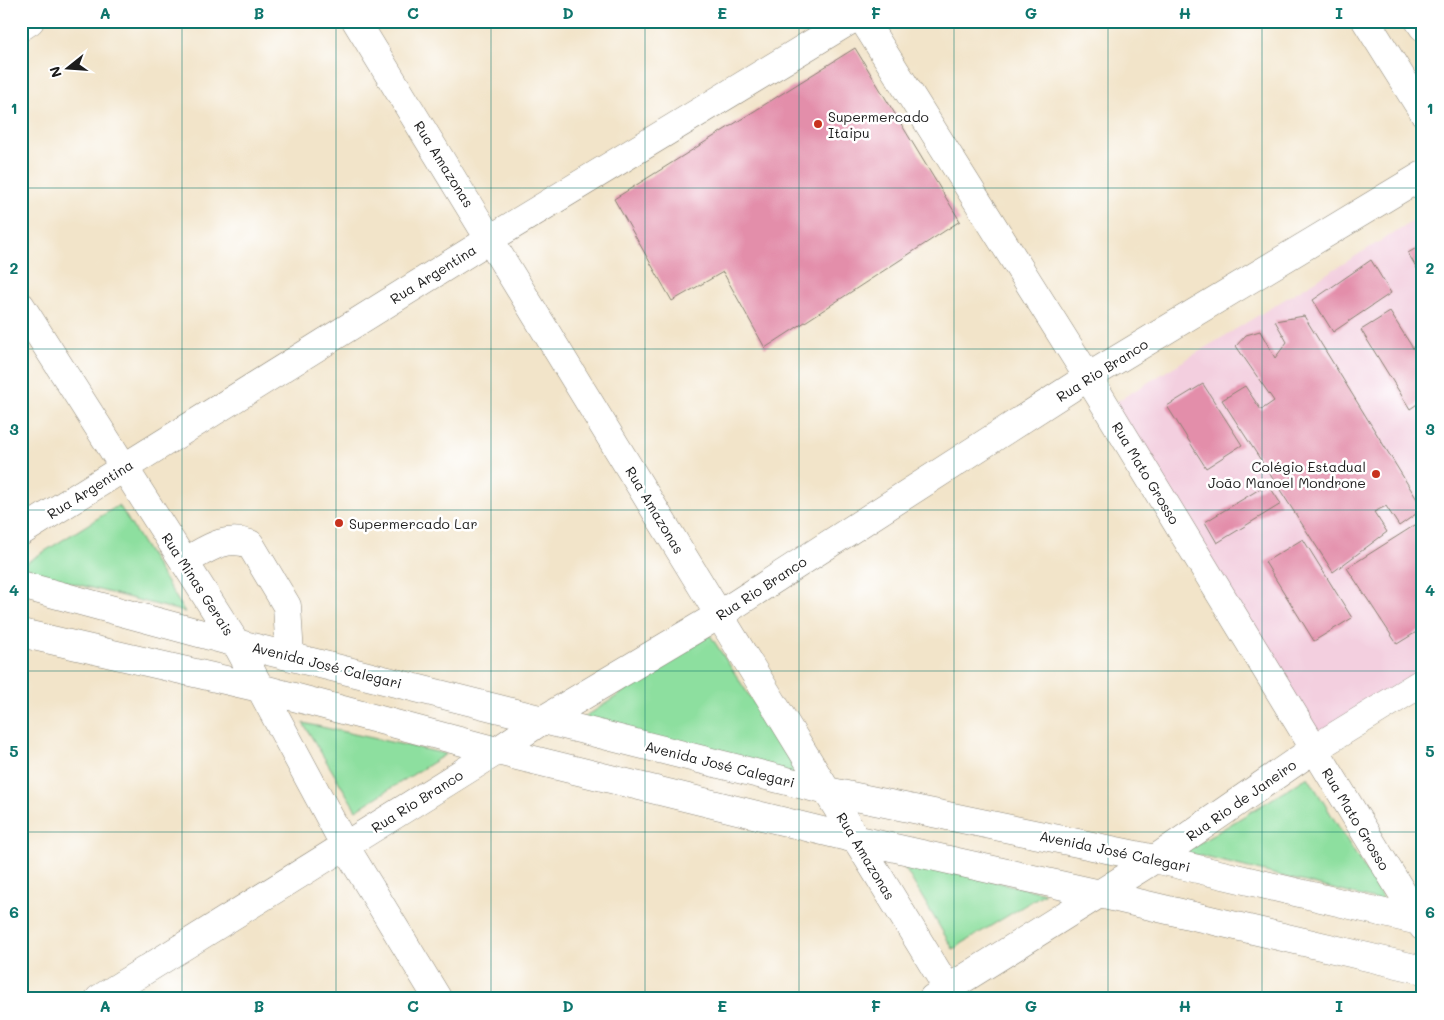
<svg xmlns="http://www.w3.org/2000/svg" width="1444" height="1020" font-family="Mali,sans-serif">
<rect width="100%" height="100%" fill="#fff"/>
<filter id="ink" filterUnits="userSpaceOnUse"><feTurbulence type="fractalNoise" baseFrequency=".02" numOctaves="2"/><feDisplacementMap in="SourceGraphic" scale="10" xChannelSelector="R" yChannelSelector="G"/><feConvolveMatrix kernelMatrix="1 2 1 2 8 2 1 2 1" color-interpolation-filters="sRGB"/></filter>
<filter id="wash" filterUnits="userSpaceOnUse"><feTurbulence type="fractalNoise" baseFrequency=".0096" numOctaves="4" result="noise"/><feDisplacementMap in="SourceGraphic" scale="20" xChannelSelector="R" yChannelSelector="G"/><feGaussianBlur stdDeviation="1.12" result="paint"/><feColorMatrix in="noise" values="0 0 0 0 0 0 0 0 0 0 0 0 0 0 0 0 0 1.4 0 .05"/><feComposite in="paint" operator="in"/></filter>
<g filter="url(#wash)">
<rect width="100%" height="100%" fill="#f2e4c9"/>
<!-- built -->
<path fill="#f3cfdf" d="M 1423,215 L 1423,675 L 1314,741 L 1111,405 Z"/>
<!-- green -->
<path fill="#8ddf9f" stroke="#547e5e" d="M 119,505 L 185,612 L 21,570 L 21,566 Z
M 710,635 L 803,779 L 579,721 Z
M 303,723 L 446,754 L 356,810 Z
M 1308,777 L 1385,902 L 1185,852 Z
M 900,860 L 1045,893 L 953,949 Z"/>
<g id="blocks">
<!-- building -->
<path fill="#e38eaa" d="M 855,48 L 960,221 L 765,348 L 723,272 L 672,301 L 614,199 Z
M 1423,244 L 1423,279 L 1408,253 Z
M 1371,260 L 1391,293 L 1333,332 L 1313,300 Z
M 1390,312 L 1423,364 L 1423,400 L 1410,409 L 1361,330 Z
M 1304,316 L 1423,509 L 1399,526 L 1386,506 L 1374,512 L 1387,532 L 1333,572 L 1222,400 L 1245,386 L 1261,410 L 1274,401 L 1236,346 L 1246,335 L 1260,331 L 1275,358 L 1287,342 L 1275,321 Z
M 1203,384 L 1242,445 L 1206,468 L 1167,406 Z
M 1268,484 L 1281,504 L 1217,543 L 1205,522 Z
M 1423,520 L 1423,628 L 1397,644 L 1347,568 Z
M 1303,539 L 1352,618 L 1314,641 L 1265,562 Z"/>
</g>
</g>
<g filter="url(#ink)">
<use href="#blocks" fill-opacity="0" stroke="#878072" stroke-width="1"/>
<g fill="none" stroke-linecap="round" stroke-linejoin="round">
<defs>
<path id="minor" d="M 356,21 L 954,999
M 864,21 L 1088,377 L 1423,927
M 1366,21 L 1423,112
M 1419,21 L 1423,27
M 21,27 L 30,21
M 21,306 L 236,643 L 345,846 L 438,999
M 21,532 L 490,239 L 849,21
M 184,562 C 206,550 224,535 250,544 L 287,606 L 290,656
M 21,585 L 236,643 L 827,791 L 1155,859 L 1423,922
M 21,633 L 260,688 L 497,751 L 855,839 L 1100,894 L 1423,970
M 933,998 L 1155,859 L 1314,749 L 1423,682
M 99,999 L 497,751 L 544,719 L 719,615 L 1088,377 L 1423,175"/>
</defs>
<!-- minor casing -->
<use href="#minor" stroke="#878072" stroke-width="29"/>
<!-- minor -->
<use href="#minor" stroke="#fff" stroke-width="28"/>
</g>
</g>
<!-- grid -->
<path fill="none" stroke="#0f766e" stroke-width="1" stroke-opacity="0.55" d="M 182,21 L 182,999M 336,21 L 336,999M 491,21 L 491,999M 645,21 L 645,999M 799,21 L 799,999M 954,21 L 954,999M 1108,21 L 1108,999M 1262,21 L 1262,999M 21,188 L 1423,188M 21,349 L 1423,349M 21,510 L 1423,510M 21,671 L 1423,671M 21,832 L 1423,832"/>
<!-- markers -->
<g fill="#c8321e" stroke="#fff" stroke-width="2">
<circle cx="818" cy="124" r="5"/>
<circle cx="1376" cy="474" r="5"/>
<circle cx="339" cy="523" r="5"/>
</g>
<g text-anchor="middle" dominant-baseline="central" stroke-width="5" stroke-linejoin="round" paint-order="stroke">
<!-- poi labels -->
<g font-size="14" fill="#1c1c1c" stroke="#fff" text-anchor="start">
<text x="828" y="116">Supermercado<tspan x="828" dy="16">Itaipu</tspan></text>
<text x="1366" y="466" text-anchor="end">Colégio Estadual<tspan x="1366" dy="16">João Manoel Mondrone</tspan></text>
<text x="349" y="523">Supermercado Lar</text>
</g>
<!-- street labels -->
<g font-size="14" fill="#1c1c1c" stroke="#fff">
<text transform="translate(444 164) rotate(58)">Rua Amazonas</text>
<text transform="translate(433 274) rotate(-32)">Rua Argentina</text>
<text transform="translate(1102 370) rotate(-32)">Rua Rio Branco</text>
<text transform="translate(1146 473) rotate(59)">Rua Mato Grosso</text>
<text transform="translate(90 489) rotate(-32)">Rua Argentina</text>
<text transform="translate(655 510) rotate(59)">Rua Amazonas</text>
<text transform="translate(198 584) rotate(57)">Rua Minas Gerais</text>
<text transform="translate(761 588) rotate(-33)">Rua Rio Branco</text>
<text transform="translate(327 665) rotate(14)">Avenida José Calegari</text>
<text transform="translate(720 764) rotate(14)">Avenida José Calegari</text>
<text transform="translate(1241 800) rotate(-35)">Rua Rio de Janeiro</text>
<text transform="translate(417 801) rotate(-32)">Rua Rio Branco</text>
<text transform="translate(1356 819) rotate(59)">Rua Mato Grosso</text>
<text transform="translate(1115 851) rotate(12)">Avenida José Calegari</text>
<text transform="translate(866 856) rotate(59)">Rua Amazonas</text>
</g>
</g>
<!-- margin -->
<rect width="1444" height="1020" fill="none" stroke="#fff" stroke-width="55"/>
<!-- north arrow -->
<g transform="translate(68 68) rotate(253)" stroke="#ffffff" stroke-width="4" paint-order="stroke">
<path d="M0-4L9 19L0 12L-9 19Z" fill="#1c1c1c"/>
<text y="-8" font-size="14" font-weight="bold" text-anchor="middle" fill="#1c1c1c">N</text>
</g>
<rect x="28" y="28" width="1388" height="964" fill="none" stroke="#0f766e" stroke-width="2"/>
<g font-size="16" text-anchor="middle" font-weight="bold" fill="#0f766e">
<text x="105" y="19">A</text>
<text x="259" y="19">B</text>
<text x="413" y="19">C</text>
<text x="568" y="19">D</text>
<text x="722" y="19">E</text>
<text x="876" y="19">F</text>
<text x="1031" y="19">G</text>
<text x="1185" y="19">H</text>
<text x="1339" y="19">I</text>
<text x="14" y="114">1</text>
<text x="1430" y="114">1</text>
<text x="14" y="274">2</text>
<text x="1430" y="274">2</text>
<text x="14" y="435">3</text>
<text x="1430" y="435">3</text>
<text x="14" y="596">4</text>
<text x="1430" y="596">4</text>
<text x="14" y="757">5</text>
<text x="1430" y="757">5</text>
<text x="14" y="918">6</text>
<text x="1430" y="918">6</text>
<text x="105" y="1012">A</text>
<text x="259" y="1012">B</text>
<text x="413" y="1012">C</text>
<text x="568" y="1012">D</text>
<text x="722" y="1012">E</text>
<text x="876" y="1012">F</text>
<text x="1031" y="1012">G</text>
<text x="1185" y="1012">H</text>
<text x="1339" y="1012">I</text>
</g>
</svg>
